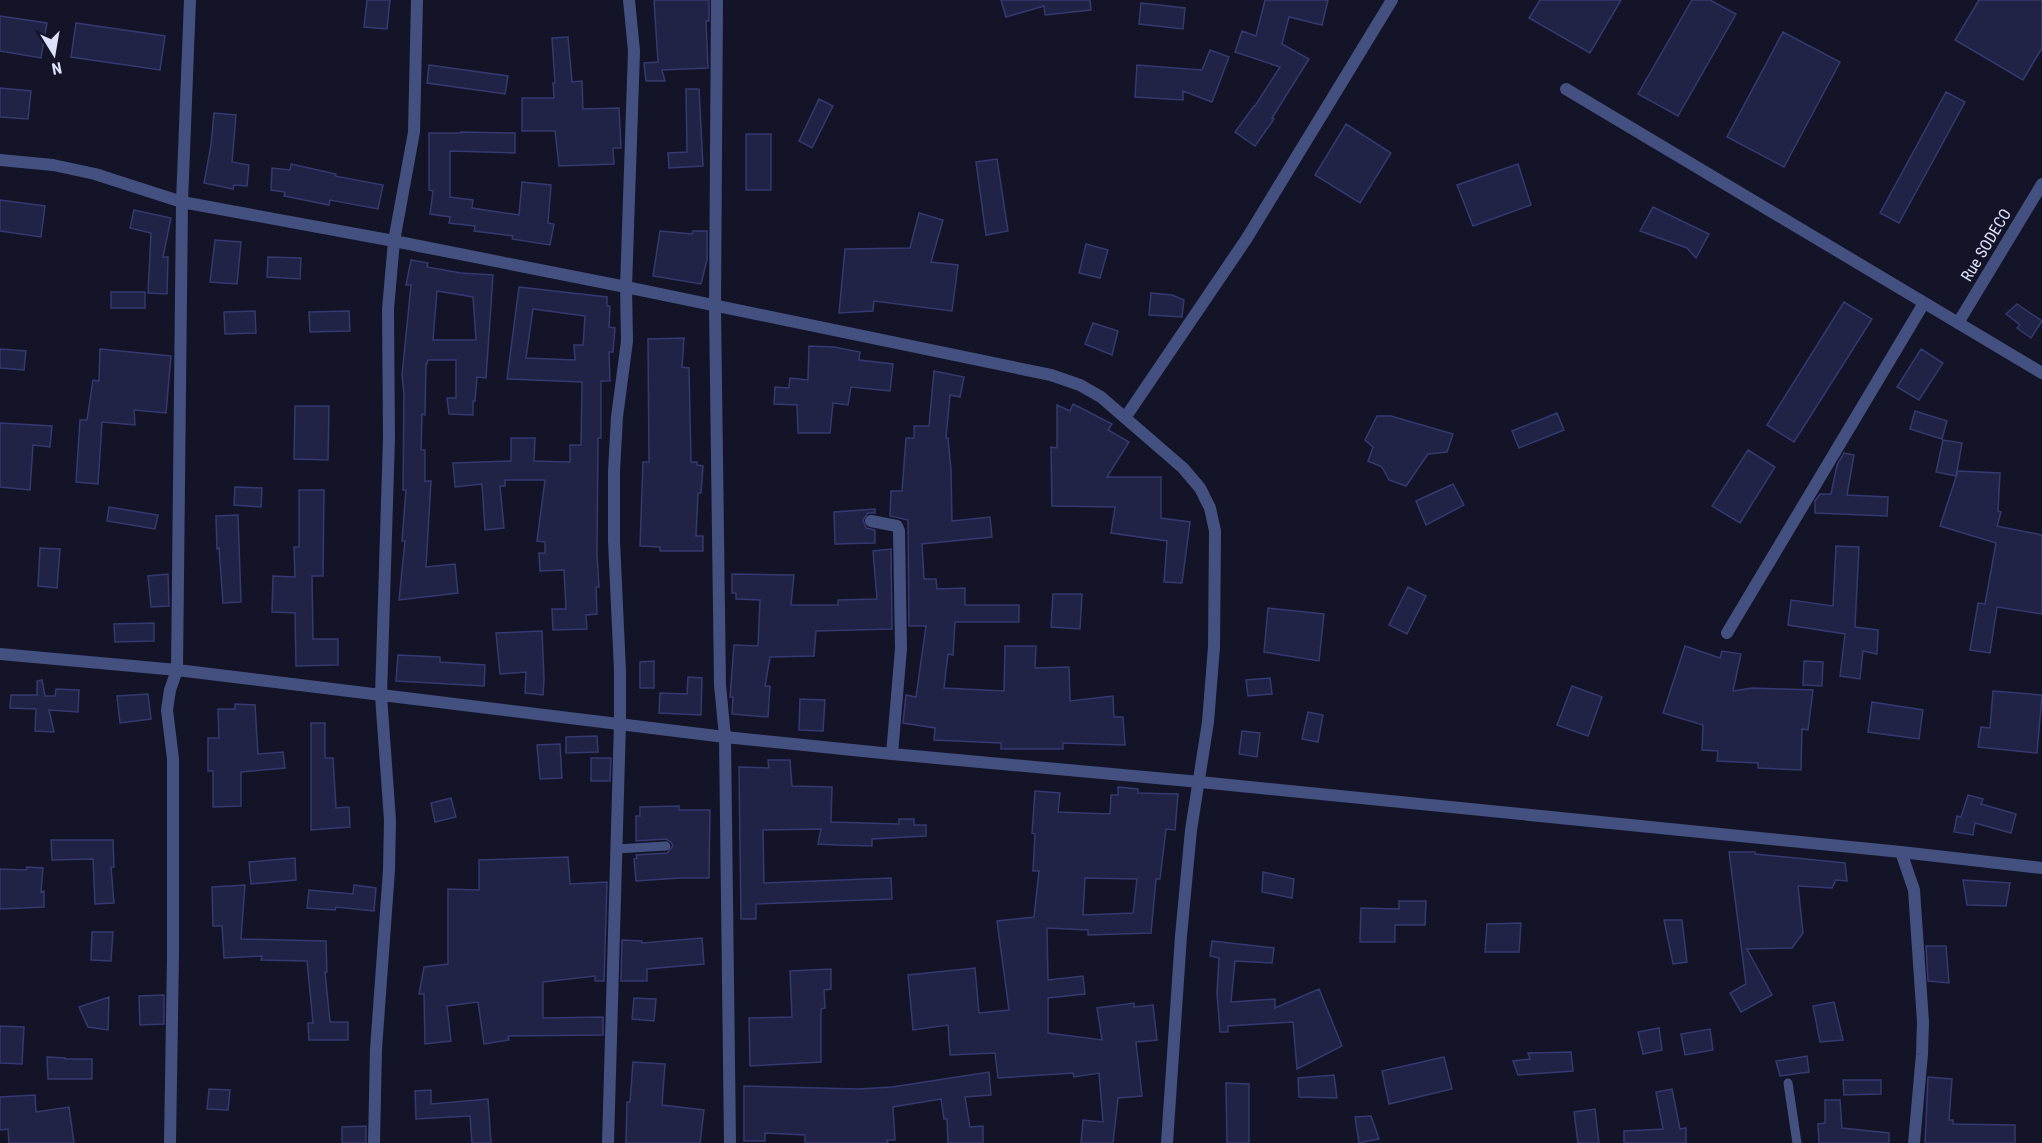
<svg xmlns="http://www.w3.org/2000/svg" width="2042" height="1143" font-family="'Roboto Condensed',sans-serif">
<rect width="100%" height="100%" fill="#131427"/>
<!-- building -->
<path fill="#212346" stroke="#36396f" stroke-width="1.5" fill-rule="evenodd" d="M 367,0 L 390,0 L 387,29 L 364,27 Z
M 654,0 L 709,0 L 709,21 L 706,21 L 708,68 L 662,70 L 665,81 L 646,81 L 644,63 L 658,62 Z
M 1001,0 L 1090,0 L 1091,10 L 1045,15 L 1044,6 L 1006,17 Z
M 1265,0 L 1328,0 L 1322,25 L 1289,17 L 1282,44 L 1309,59 L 1272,118 L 1274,119 L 1255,146 L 1235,132 L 1254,106 L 1255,106 L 1280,67 L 1235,52 L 1242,31 L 1256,36 Z
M 1540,0 L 1621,0 L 1590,53 L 1529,18 Z
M 1692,0 L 1710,0 L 1736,14 L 1678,116 L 1638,94 Z
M 1979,0 L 2042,0 L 2042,48 L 2023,80 L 1955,40 Z
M 1141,3 L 1185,8 L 1183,29 L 1139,24 Z
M 0,16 L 47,23 L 41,58 L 0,51 Z
M 76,23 L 165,36 L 160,70 L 71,57 Z
M 1783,32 L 1840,62 L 1784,167 L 1727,137 Z
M 568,37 L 572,82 L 582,81 L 583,109 L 619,108 L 621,148 L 613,148 L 614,164 L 559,166 L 555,131 L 522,131 L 522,98 L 554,98 L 553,83 L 555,83 L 552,38 Z
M 1210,50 L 1229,57 L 1212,102 L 1183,91 L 1183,100 L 1135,97 L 1137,65 L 1202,70 Z
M 429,65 L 508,76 L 505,94 L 427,83 Z
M 0,88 L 31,91 L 28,119 L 0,117 Z
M 686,89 L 699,89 L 703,166 L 669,168 L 668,153 L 687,152 Z
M 1946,92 L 1965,102 L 1899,223 L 1880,213 Z
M 819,99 L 833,106 L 812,148 L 799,141 Z
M 214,113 L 236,115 L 232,162 L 249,165 L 247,186 L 234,185 L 233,189 L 204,183 L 211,145 Z
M 1346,124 L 1391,153 L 1360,203 L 1315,175 Z
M 461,132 L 515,133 L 515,153 L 450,151 L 450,197 L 473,200 L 472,208 L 519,215 L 522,182 L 551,185 L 548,223 L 554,224 L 550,245 L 512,239 L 513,236 L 474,231 L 475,226 L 449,223 L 450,217 L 430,214 L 433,191 L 429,190 L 429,133 L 461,133 Z
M 746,134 L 771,134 L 771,190 L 746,190 Z
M 997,159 L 1008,231 L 986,235 L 976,162 Z
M 291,164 L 336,174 L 335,176 L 383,185 L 378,209 L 330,200 L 329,205 L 284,196 L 285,192 L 271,190 L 272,168 L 290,170 Z
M 1518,164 L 1531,205 L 1473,226 L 1457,185 Z
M 0,200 L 45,206 L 41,237 L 0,231 Z
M 1653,207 L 1709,234 L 1696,258 L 1687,248 L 1640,231 Z
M 134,210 L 171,218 L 163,257 L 168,257 L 167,294 L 148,293 L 151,233 L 130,228 Z
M 919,213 L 943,220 L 931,262 L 958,265 L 952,311 L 874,301 L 873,311 L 839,313 L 845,249 L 910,248 Z
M 660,231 L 692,234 L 693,231 L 707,231 L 707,260 L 701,284 L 653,276 Z
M 215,240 L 241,242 L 237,284 L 210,282 Z
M 1086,244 L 1108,250 L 1100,278 L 1079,273 Z
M 268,257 L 301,258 L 300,279 L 267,277 Z
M 411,260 L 428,263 L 427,267 L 461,273 L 493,275 L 486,378 L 477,377 L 475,401 L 473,401 L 473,415 L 449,414 L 447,398 L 456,398 L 456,360 L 428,360 L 427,364 L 426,364 L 425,415 L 422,414 L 421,450 L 425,450 L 425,481 L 431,481 L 426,567 L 455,564 L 458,593 L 399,600 L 405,541 L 402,541 L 406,490 L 403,490 L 404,395 L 402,375 L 411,285 L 406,285 ZM 437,291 L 473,297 L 476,340 L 433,340 Z
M 519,287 L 607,297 L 607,306 L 610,306 L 609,327 L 615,328 L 613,352 L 609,352 L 610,381 L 601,381 L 601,438 L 598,438 L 597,555 L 599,587 L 596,587 L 597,614 L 586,615 L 587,629 L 553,630 L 552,609 L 566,609 L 564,570 L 540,571 L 539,553 L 545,553 L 545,542 L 537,541 L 545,480 L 505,480 L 505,486 L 500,486 L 504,528 L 485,530 L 482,484 L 455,487 L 453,463 L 511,461 L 511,438 L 535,438 L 534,461 L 570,462 L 570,445 L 581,445 L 582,382 L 507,379 ZM 533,309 L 585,316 L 583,345 L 574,345 L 575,360 L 526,358 Z
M 111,292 L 145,292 L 145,308 L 111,308 Z
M 1151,293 L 1172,295 L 1184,300 L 1182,317 L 1149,315 Z
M 1844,302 L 1872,319 L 1794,442 L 1767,425 Z
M 2017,304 L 2042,321 L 2031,338 L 2017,328 L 2020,325 L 2006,314 Z
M 255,311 L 256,333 L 225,334 L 224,312 Z
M 349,311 L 350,331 L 310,332 L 309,312 Z
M 1093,323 L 1118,331 L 1112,355 L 1085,344 Z
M 684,338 L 682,367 L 689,368 L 691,462 L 697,462 L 697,465 L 703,466 L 701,493 L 698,493 L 696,536 L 703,536 L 703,551 L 660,551 L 660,547 L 640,546 L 643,462 L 649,462 L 648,339 Z
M 809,346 L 834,347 L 860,352 L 859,360 L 893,364 L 890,391 L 851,387 L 848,405 L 833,403 L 830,433 L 798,433 L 797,405 L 774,404 L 775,387 L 789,388 L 790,378 L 808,380 Z
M 0,349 L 26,351 L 24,370 L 0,368 Z
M 100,349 L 171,356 L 166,413 L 134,410 L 135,425 L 102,422 L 98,484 L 76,482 L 80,420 L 87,420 L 93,380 L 99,381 Z
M 1921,349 L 1943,363 L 1919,400 L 1897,387 Z
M 934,371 L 964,377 L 960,397 L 950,395 L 946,438 L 948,438 L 951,470 L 952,521 L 990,517 L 992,537 L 922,544 L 924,579 L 936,579 L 937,589 L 965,588 L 965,605 L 1019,605 L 1019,622 L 955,622 L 953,655 L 948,654 L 944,688 L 1004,691 L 1005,646 L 1036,646 L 1035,668 L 1069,667 L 1070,701 L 1113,696 L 1114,717 L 1123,717 L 1125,745 L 1063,743 L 1063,749 L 1001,749 L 1001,743 L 934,740 L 935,728 L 903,723 L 906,695 L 916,697 L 926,626 L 909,626 L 908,520 L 890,516 L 891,491 L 902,491 L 906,438 L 914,438 L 914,426 L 929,426 Z
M 1073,404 L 1112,424 L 1108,430 L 1129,442 L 1107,477 L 1161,477 L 1161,518 L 1190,522 L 1182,583 L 1164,582 L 1167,541 L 1111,533 L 1115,507 L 1052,506 L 1051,447 L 1057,448 L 1057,405 L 1070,411 Z
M 295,406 L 329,406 L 328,460 L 294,459 Z
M 1915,411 L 1947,421 L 1942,439 L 1910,429 Z
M 1557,413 L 1564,430 L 1519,448 L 1512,431 Z
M 1377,416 L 1391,416 L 1453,434 L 1447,452 L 1428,454 L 1406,486 L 1389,480 L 1382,467 L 1368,461 L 1373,447 L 1365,440 Z
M 0,423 L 52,426 L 50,447 L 33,445 L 30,490 L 0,487 Z
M 1943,440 L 1962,443 L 1956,476 L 1936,472 Z
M 1748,450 L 1775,467 L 1740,523 L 1712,506 Z
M 1844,453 L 1854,455 L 1847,495 L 1888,497 L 1887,516 L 1815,513 L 1815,501 L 1820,494 L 1831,494 L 1837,465 Z
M 1958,471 L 2000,473 L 1998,511 L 2001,512 L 1997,526 L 2042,535 L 2042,614 L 1997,607 L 1990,653 L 1970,650 L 1978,603 L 1985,604 L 1996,543 L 1940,526 Z
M 1453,484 L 1464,505 L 1426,525 L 1416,501 Z
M 235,487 L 262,488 L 261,507 L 234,505 Z
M 299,490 L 324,490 L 323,576 L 312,576 L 313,639 L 338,639 L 338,665 L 296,666 L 295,613 L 272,612 L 273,576 L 295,577 L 294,547 L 299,547 Z
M 109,507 L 158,515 L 155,529 L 107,521 Z
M 875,509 L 875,513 L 868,513 L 863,520 L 866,528 L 875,530 L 875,543 L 835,544 L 834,512 Z
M 238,515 L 241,602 L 223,603 L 219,548 L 217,549 L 216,516 Z
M 1836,546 L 1859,547 L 1855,627 L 1878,630 L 1877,654 L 1863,651 L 1860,679 L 1840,676 L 1845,634 L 1788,625 L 1791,600 L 1833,606 Z
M 40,548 L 60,549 L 57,588 L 38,586 Z
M 891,549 L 892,629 L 816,631 L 814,656 L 770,657 L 765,686 L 770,686 L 768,717 L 732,714 L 733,697 L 730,697 L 734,645 L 758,646 L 760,600 L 736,599 L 736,593 L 732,593 L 732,574 L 794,575 L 791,605 L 838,605 L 838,600 L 877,599 L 873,551 Z
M 168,574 L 169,606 L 151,607 L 148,576 Z
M 1408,587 L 1426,596 L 1407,634 L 1389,625 Z
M 1053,594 L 1082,594 L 1080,629 L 1051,627 Z
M 1268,608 L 1324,614 L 1319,661 L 1264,652 Z
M 154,623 L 154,641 L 115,642 L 114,624 Z
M 542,631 L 544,679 L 543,695 L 525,693 L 526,672 L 500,674 L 496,633 Z
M 1685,646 L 1720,658 L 1722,651 L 1741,654 L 1733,691 L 1752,688 L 1813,690 L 1808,730 L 1802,729 L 1801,770 L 1758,768 L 1758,763 L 1717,761 L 1718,751 L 1702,750 L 1703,725 L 1663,713 Z
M 398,655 L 440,657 L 440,662 L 485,665 L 484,686 L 396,681 Z
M 654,661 L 654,688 L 640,688 L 640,662 Z
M 1804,661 L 1823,662 L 1822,686 L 1803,685 Z
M 688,677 L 702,678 L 701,715 L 659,713 L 660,693 L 687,694 Z
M 1270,678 L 1272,694 L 1248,696 L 1246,680 Z
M 42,680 L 45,696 L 55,696 L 56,689 L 79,690 L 78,712 L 49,710 L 54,732 L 35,731 L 36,709 L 10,708 L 11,695 L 37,695 L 37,681 Z
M 1572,686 L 1602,697 L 1588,736 L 1557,725 Z
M 1993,691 L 2042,695 L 2037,753 L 1978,747 L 1981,727 L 1990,728 Z
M 148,694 L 151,719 L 120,723 L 117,696 Z
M 800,699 L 825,700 L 823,731 L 799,730 Z
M 1872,702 L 1923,710 L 1919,739 L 1868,732 Z
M 235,704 L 255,705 L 258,754 L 283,752 L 285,768 L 241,772 L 241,806 L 213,807 L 213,771 L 208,771 L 208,738 L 219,738 L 218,709 L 235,709 Z
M 1308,712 L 1323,715 L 1318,742 L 1302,739 Z
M 311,723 L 325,723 L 325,758 L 333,758 L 336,808 L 349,807 L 350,827 L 311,830 Z
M 1242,731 L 1260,733 L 1257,757 L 1239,754 Z
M 597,736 L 598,752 L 566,753 L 566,737 Z
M 560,744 L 562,778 L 540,779 L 537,745 Z
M 591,758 L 611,758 L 610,781 L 591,781 Z
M 768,760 L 790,760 L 792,786 L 832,787 L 831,822 L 899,824 L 899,819 L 914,819 L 914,825 L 926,825 L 926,836 L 872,839 L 872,846 L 837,845 L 818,844 L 821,829 L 763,830 L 764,883 L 891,878 L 892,899 L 756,904 L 756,919 L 741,919 L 739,767 L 769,768 Z
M 1118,787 L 1138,789 L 1138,793 L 1178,794 L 1175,830 L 1166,829 L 1160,879 L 1156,879 L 1151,933 L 1088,935 L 1088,930 L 1047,928 L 1048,980 L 1083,976 L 1085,994 L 1048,998 L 1048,1033 L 1102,1040 L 1097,1008 L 1134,1003 L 1134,1007 L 1153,1005 L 1157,1040 L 1136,1042 L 1142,1096 L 1118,1098 L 1113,1143 L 1081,1143 L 1083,1120 L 1103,1122 L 1099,1073 L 1074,1077 L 1073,1073 L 998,1078 L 995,1053 L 950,1055 L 948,1025 L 913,1030 L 908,975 L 975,968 L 979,1013 L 1009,1010 L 997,921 L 1034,917 L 1039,871 L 1033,871 L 1035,834 L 1032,833 L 1035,791 L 1060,793 L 1058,812 L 1110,814 L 1111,795 L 1118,795 ZM 1085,878 L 1137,879 L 1133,913 L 1083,915 Z
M 1968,795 L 1983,799 L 1981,804 L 2016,814 L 2011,833 L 1975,823 L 1973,835 L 1954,832 L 1957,816 L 1961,817 Z
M 451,798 L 456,817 L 435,822 L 431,803 Z
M 679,806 L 679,810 L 710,810 L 709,878 L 680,878 L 636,881 L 634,859 L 637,858 L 636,855 L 667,853 L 673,846 L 671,842 L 666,839 L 636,841 L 636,816 L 640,816 L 640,807 Z
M 51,840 L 113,840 L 114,867 L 111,867 L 114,903 L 95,904 L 93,859 L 52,860 Z
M 1729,852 L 1755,852 L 1755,854 L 1845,863 L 1847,881 L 1836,880 L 1832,888 L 1798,886 L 1803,933 L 1792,948 L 1747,949 L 1772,995 L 1741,1012 L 1730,993 L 1746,984 Z
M 568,857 L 570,884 L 607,882 L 604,981 L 595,981 L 595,976 L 543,982 L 543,1018 L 603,1017 L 603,1035 L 508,1036 L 509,1040 L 484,1044 L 478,1002 L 447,1006 L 451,1041 L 425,1044 L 424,994 L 419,994 L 424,967 L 448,964 L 448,889 L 479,890 L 479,860 Z
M 295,858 L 296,880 L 251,884 L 249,862 Z
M 27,867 L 43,868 L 41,892 L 44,891 L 44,907 L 0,909 L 0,869 L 26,870 Z
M 1263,872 L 1294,879 L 1292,898 L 1262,892 Z
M 1963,880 L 2010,883 L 2006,906 L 1967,905 Z
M 245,885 L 241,939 L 326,941 L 327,972 L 325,972 L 330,1022 L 348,1022 L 348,1040 L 309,1040 L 308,1023 L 313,1023 L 307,961 L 261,960 L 262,956 L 224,958 L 222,926 L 213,926 L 212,887 Z
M 354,885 L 376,888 L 374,911 L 336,907 L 335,910 L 307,908 L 309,890 L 353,894 Z
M 1399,901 L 1426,901 L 1425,925 L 1395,925 L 1395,942 L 1360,942 L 1361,908 L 1399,909 Z
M 1664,920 L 1682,920 L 1687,962 L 1673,964 Z
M 1521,923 L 1519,952 L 1485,952 L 1487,924 Z
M 92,932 L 113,932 L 111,961 L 91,960 Z
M 702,938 L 704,964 L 647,969 L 647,981 L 621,981 L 622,940 L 642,941 L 642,943 Z
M 1212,941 L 1274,948 L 1272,963 L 1235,961 L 1231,1002 L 1275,999 L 1275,1008 L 1319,989 L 1342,1046 L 1297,1069 L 1293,1022 L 1228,1026 L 1228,1032 L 1220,1032 L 1217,993 L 1219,958 L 1210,956 Z
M 1926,946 L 1946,946 L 1949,983 L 1928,981 Z
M 831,969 L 831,989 L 824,990 L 825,1008 L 821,1009 L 821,1062 L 750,1066 L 749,1018 L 792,1017 L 790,971 Z
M 164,995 L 164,1024 L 140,1025 L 139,996 Z
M 109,997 L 108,1030 L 88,1027 L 79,1007 Z
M 634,998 L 656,999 L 654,1021 L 632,1019 Z
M 1834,1002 L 1843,1040 L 1820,1042 L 1813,1006 Z
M 0,1026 L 24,1027 L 22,1064 L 0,1063 Z
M 1659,1028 L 1662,1050 L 1643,1054 L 1638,1032 Z
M 1710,1029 L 1713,1050 L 1685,1055 L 1681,1034 Z
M 1571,1052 L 1573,1071 L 1518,1075 L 1513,1061 L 1530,1059 L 1528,1053 Z
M 1807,1056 L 1809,1072 L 1780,1076 L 1776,1061 Z
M 47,1057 L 65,1058 L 65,1059 L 92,1059 L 92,1079 L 48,1079 Z
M 1444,1057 L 1452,1089 L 1389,1104 L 1382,1071 Z
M 633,1062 L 665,1064 L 662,1105 L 704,1110 L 700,1143 L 626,1143 L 627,1102 L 630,1102 Z
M 989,1072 L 991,1095 L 965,1097 L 970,1127 L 983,1126 L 983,1143 L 948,1143 L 947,1119 L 944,1119 L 941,1099 L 893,1107 L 895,1140 L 887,1140 L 888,1143 L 805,1143 L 805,1135 L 765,1133 L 765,1141 L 744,1141 L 744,1086 L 858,1089 L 892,1087 Z
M 1334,1075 L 1337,1098 L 1299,1097 L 1298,1078 Z
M 1928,1077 L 1952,1079 L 1949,1120 L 1953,1120 L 1953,1124 L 2015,1125 L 2015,1143 L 1925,1143 Z
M 1843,1080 L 1881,1080 L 1881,1094 L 1844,1095 Z
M 1226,1083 L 1249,1084 L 1249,1143 L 1227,1143 Z
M 209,1089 L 230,1090 L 228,1110 L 207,1109 Z
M 1672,1089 L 1680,1129 L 1686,1128 L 1686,1143 L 1624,1143 L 1624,1131 L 1663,1129 L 1656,1092 Z
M 431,1090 L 431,1104 L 488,1099 L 491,1143 L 472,1143 L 470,1116 L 416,1119 L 415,1091 Z
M 35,1095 L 36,1112 L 69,1107 L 74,1143 L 9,1143 L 8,1129 L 0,1130 L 0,1097 Z
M 1825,1100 L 1840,1100 L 1842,1128 L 1889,1133 L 1889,1143 L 1819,1143 L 1818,1124 L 1825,1123 Z
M 1595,1109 L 1599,1143 L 1578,1143 L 1574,1112 Z
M 1371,1116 L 1379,1139 L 1359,1143 L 1355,1117 Z
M 366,1126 L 366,1143 L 342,1143 L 342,1127 Z"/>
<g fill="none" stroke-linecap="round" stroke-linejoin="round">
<!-- lane -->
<path stroke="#445080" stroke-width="9" d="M 616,849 L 666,846
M 1788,1083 L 1797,1143"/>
<!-- street -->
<path stroke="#445080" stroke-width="12" d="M 717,0 L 715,307 L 720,685 L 725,737 L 730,1143
M 1566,89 L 2042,373
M 0,160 L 53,165 L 95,174 L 182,202 L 394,241 L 626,287 L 1051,375 L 1080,385 L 1101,397 L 1183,468 L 1200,488 L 1210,508 L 1215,531 L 1214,647 L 1208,722 L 1191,830 L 1181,936 L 1167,1143
M 1958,323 L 2042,184
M 1125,418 L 1247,238 L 1392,0
M 871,521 L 897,526 L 899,531 L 901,649 L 892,754
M 1727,633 L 1924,303
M 0,654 L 177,670 L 725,737 L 892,754 L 1200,782 L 1901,852 L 2042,868
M 1901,852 L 1914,890 L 1923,1022 L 1922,1054 L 1914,1143
M 170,1143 L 173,955 L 173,759 L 167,710 L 170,690 L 177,670 L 182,202 L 190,0
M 374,1143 L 376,1049 L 389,870 L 390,820 L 381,696 L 389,438 L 388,309 L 394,241 L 414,132 L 417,0
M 608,1143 L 620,723 L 620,671 L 614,541 L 614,471 L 617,417 L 627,341 L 626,287 L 634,51 L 629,0"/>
</g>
<g text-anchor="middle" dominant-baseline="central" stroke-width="4.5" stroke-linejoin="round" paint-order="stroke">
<!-- street labels -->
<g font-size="16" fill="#dde1fb" stroke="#131427">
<text transform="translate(1986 245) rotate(-59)">Rue SODECO</text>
</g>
</g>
<!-- north arrow -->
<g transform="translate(54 54) rotate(169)" stroke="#131427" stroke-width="4.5" paint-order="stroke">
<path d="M0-4.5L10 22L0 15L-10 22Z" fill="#dde1fb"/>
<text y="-9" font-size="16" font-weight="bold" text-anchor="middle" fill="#dde1fb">N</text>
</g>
</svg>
